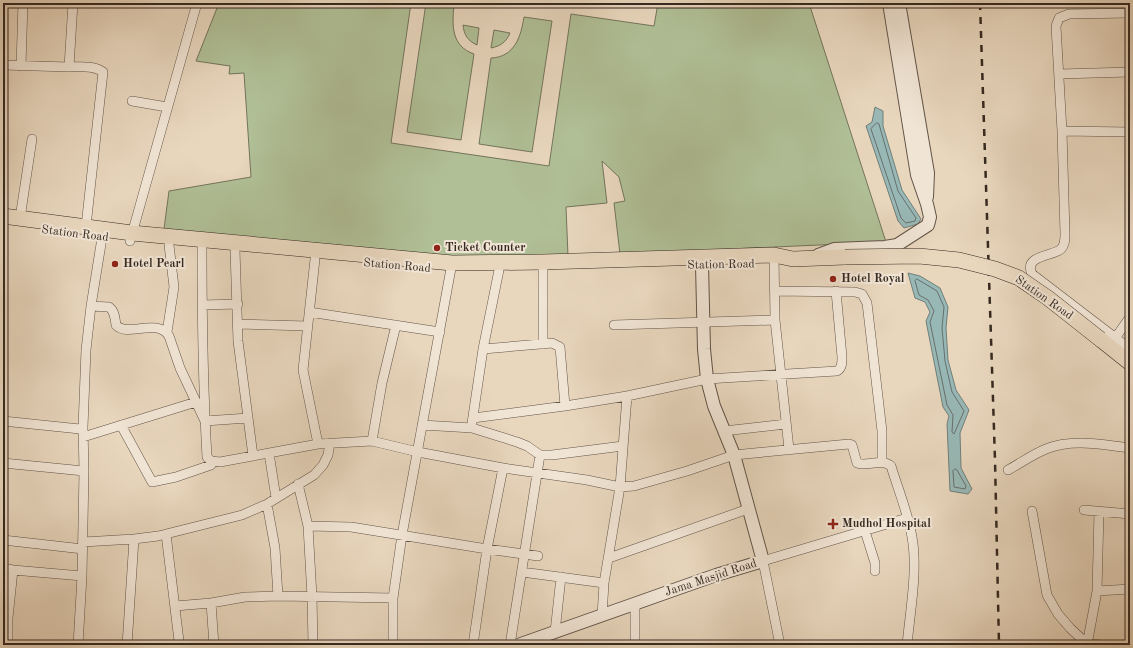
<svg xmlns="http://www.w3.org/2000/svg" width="1133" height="648" font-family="'Old Standard TT',serif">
<rect width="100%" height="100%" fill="#e8d6bd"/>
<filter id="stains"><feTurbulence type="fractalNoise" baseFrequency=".005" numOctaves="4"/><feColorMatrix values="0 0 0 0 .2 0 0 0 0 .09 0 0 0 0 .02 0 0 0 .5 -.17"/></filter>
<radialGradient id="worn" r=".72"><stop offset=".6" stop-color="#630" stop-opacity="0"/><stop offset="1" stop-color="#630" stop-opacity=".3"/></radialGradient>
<!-- green -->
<path fill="#b0bf96" stroke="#73745c" d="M 219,3 L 411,3 L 391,143 L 549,166 L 571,14 L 654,26 L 658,3 L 809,3 L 886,242 L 620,254 L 614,203 L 625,201 L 619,177 L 602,161 L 607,203 L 566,207 L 568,256 L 462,257 L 164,229 L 169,191 L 251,177 L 244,73 L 229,74 L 230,66 L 196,61 Z
M 426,3 L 440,3 L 454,5 C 452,25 451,46 474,54 L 461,140 L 407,132 Z
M 524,17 L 552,21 L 532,152 L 479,144 L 491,58 C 515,57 521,36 524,17 Z
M 463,25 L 479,28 L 477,45 C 468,41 464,35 463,25 Z
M 494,30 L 510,33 C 506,42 501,46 491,48 Z"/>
<!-- water -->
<path fill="#98b8b6" stroke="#717f7a" d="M 875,107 L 883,111 L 883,126 L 902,190 L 921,219 L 918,224 L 904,228 L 898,221 L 866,126 L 872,122 Z
M 908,273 L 920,276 L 940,288 L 948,307 L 946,328 L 948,360 L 956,390 L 969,410 L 960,433 L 961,468 L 972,489 L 968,494 L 950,491 L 947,424 L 949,416 L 943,407 L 926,321 L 930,312 L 925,302 L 915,298 Z"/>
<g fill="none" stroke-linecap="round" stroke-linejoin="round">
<!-- shore -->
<path stroke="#67706c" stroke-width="1" d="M 877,123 L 879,124 L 898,191 L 916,218 L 915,221 L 906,223 L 901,218 L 871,129 Z
M 917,279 L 937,291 L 944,307 L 942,328 L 945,361 L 952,392 L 964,411 L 954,434 L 952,432 L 953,415 L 947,405 L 930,322 L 934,311 L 928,300 L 919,295 L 915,281 Z
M 955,469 L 957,470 L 966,486 L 965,489 L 954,487 L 953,471 Z"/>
<defs>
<path id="minor" d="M 1130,13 L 1069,14 L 1059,18 L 1056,26 L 1062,131 L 1065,234 C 1065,239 1065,245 1061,249 C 1054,256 1023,255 1032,274 L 1130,349
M 3,65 L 69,67 L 73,3
M 21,66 L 23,3
M 69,67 C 80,67 94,65 103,72 L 86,226
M 1059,74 L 1130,72
M 132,101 L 167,107
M 1062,131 L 1130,132
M 20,218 L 32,139
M 130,241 L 197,3
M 202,248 C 202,318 203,387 207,457 L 211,461 L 220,462 L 318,444 L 372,441 L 418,452 L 503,468 L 587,480 L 620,487 L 634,486 L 687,471 L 734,455 L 849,444 L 852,445 L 857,463 C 868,467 880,458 891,466 C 898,489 908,513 912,537 C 918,570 910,612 907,645
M 235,250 L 238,341 L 253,456
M 774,255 L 775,320 L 789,449
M 315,259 L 303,370 L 318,444
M 543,270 L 543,344
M 774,291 L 855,292 L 862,294 L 867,303 L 882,431 L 882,462
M 202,305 L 238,304
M 91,306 L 109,307 C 115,311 115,319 116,325 C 127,338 157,317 169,336 L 180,368 L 205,421 L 248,418
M 309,312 L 440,332
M 239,324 L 307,326
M 614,325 L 775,320
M 167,332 L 174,287 L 169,245
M 1116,337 L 1130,317
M 483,349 L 552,343 L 560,347 L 565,406
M 473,418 L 565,406 L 627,396 L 707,379 L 837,371 C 842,368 842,363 842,357 L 836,291
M 3,421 L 80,429 L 83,427
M 472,423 L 483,349 L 499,270
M 121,425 L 152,482 L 176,477 L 211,465
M 422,425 L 472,428 L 517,442 L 527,446 L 540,455 L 552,455 L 623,446
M 724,431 L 786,424
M 83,437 L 196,402
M 372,441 L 382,383 L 396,325
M 269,453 L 276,498
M 3,463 L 84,471
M 1008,470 C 1021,463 1033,454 1046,449 C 1073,438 1103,445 1130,448
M 298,484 L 308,526 L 312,597 L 313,645
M 267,504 L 275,548 L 278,596
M 1084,510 L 1130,514
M 1032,511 L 1047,595 L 1058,614 L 1070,628 L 1087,644 L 1102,645
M 308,526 L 351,527 L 487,549 L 538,556
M 865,531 L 875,563 L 875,571
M 166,534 L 179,641
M 3,540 L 83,549
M 83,542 L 134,539 L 158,536 L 242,515 L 267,504 L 314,475 L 323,465 L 328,455 L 330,443
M 609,558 L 748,509
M 3,568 L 13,570 L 82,576
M 522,572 L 604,583
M 1097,591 L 1130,589
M 211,603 L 214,645
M 635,603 L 635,645
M 175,606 L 211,603 L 245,597 L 278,596 L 393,598
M 602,616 L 604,583 L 620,487 L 627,396
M 555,632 L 561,577
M 8,645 L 8,618 L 13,570
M 78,645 L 82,576 L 84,471 L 83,427 L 86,350 L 91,306 L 102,238
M 127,645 L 134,539
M 393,645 L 393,598 L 402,535 L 452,263
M 473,645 L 487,549 L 503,468
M 510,645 L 540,455
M 780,645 L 763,561 L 907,518
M 1087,645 L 1097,591 L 1099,512"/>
<path id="tertiary" d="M 899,3 L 928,173 L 927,197
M 818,255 L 834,249 L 885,247 L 897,245 L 928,225 L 930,217 L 927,204 L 917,175 L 889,3
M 518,645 L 716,575 L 763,561 L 734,455 L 714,406 L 707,379 L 704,349 L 702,265"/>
<path id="primary" d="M 3,216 L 132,233 L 452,263 L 543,262 L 774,255 L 793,259 L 845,257
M 1100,339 L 1130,363"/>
</defs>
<!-- minor casing -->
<use href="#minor" stroke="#625448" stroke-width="10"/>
<!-- tertiary casing -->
<use href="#tertiary" stroke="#625448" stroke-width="14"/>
<!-- primary casing -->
<use href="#primary" stroke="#362921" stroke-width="16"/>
<!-- minor -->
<use href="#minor" stroke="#f0e4d4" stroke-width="9"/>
<!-- tertiary -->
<use href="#tertiary" stroke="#f0e4d4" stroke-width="12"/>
<!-- primary -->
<use href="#primary" stroke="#e8d6bd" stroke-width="15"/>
<!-- rail -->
<path stroke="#362921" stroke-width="2.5" stroke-dasharray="7 7" stroke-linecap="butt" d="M 980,3 L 995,460 L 999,645"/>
<defs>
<path id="primary-bridge" d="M 845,257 L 919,256 L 959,260 L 995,269 L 1019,278 L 1048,298 L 1100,339"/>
</defs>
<!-- primary-bridge casing -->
<use href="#primary-bridge" stroke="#362921" stroke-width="16" stroke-linecap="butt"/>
<!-- primary-bridge -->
<use href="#primary-bridge" stroke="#e8d6bd" stroke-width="15"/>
</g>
<!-- markers -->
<g fill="#8f2418" stroke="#f0e4d4" stroke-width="1.5">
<circle cx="437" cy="248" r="4"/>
<circle cx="115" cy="264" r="4"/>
<circle cx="833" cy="279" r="4"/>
<path d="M831 518h4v4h4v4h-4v4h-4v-4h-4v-4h4z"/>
</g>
<g text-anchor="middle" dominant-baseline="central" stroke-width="4" stroke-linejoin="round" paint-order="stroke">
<!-- street labels -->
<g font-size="12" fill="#362921" stroke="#f0e4d4">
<text transform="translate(75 234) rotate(7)">Station Road</text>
<text transform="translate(721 265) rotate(-1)">Station Road</text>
<text transform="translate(397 266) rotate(5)">Station Road</text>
<text transform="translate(1044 298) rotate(35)">Station Road</text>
<text transform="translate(711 578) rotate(-18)">Jama Masjid Road</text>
</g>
<!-- poi labels -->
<g font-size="12" font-weight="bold" fill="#362921" stroke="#f0e4d4" text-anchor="start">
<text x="445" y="248">Ticket Counter</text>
<text x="123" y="264">Hotel Pearl</text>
<text x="841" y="279">Hotel Royal</text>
<text x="842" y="524">Mudhol Hospital</text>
</g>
</g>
<!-- margin -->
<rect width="1133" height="648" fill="none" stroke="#e8d6bd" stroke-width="16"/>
<rect x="4" y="4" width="1125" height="640" fill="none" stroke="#362921" stroke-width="2"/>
<rect x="8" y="8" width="1117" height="632" fill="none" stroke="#362921"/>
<rect width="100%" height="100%" filter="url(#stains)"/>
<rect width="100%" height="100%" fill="url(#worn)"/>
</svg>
